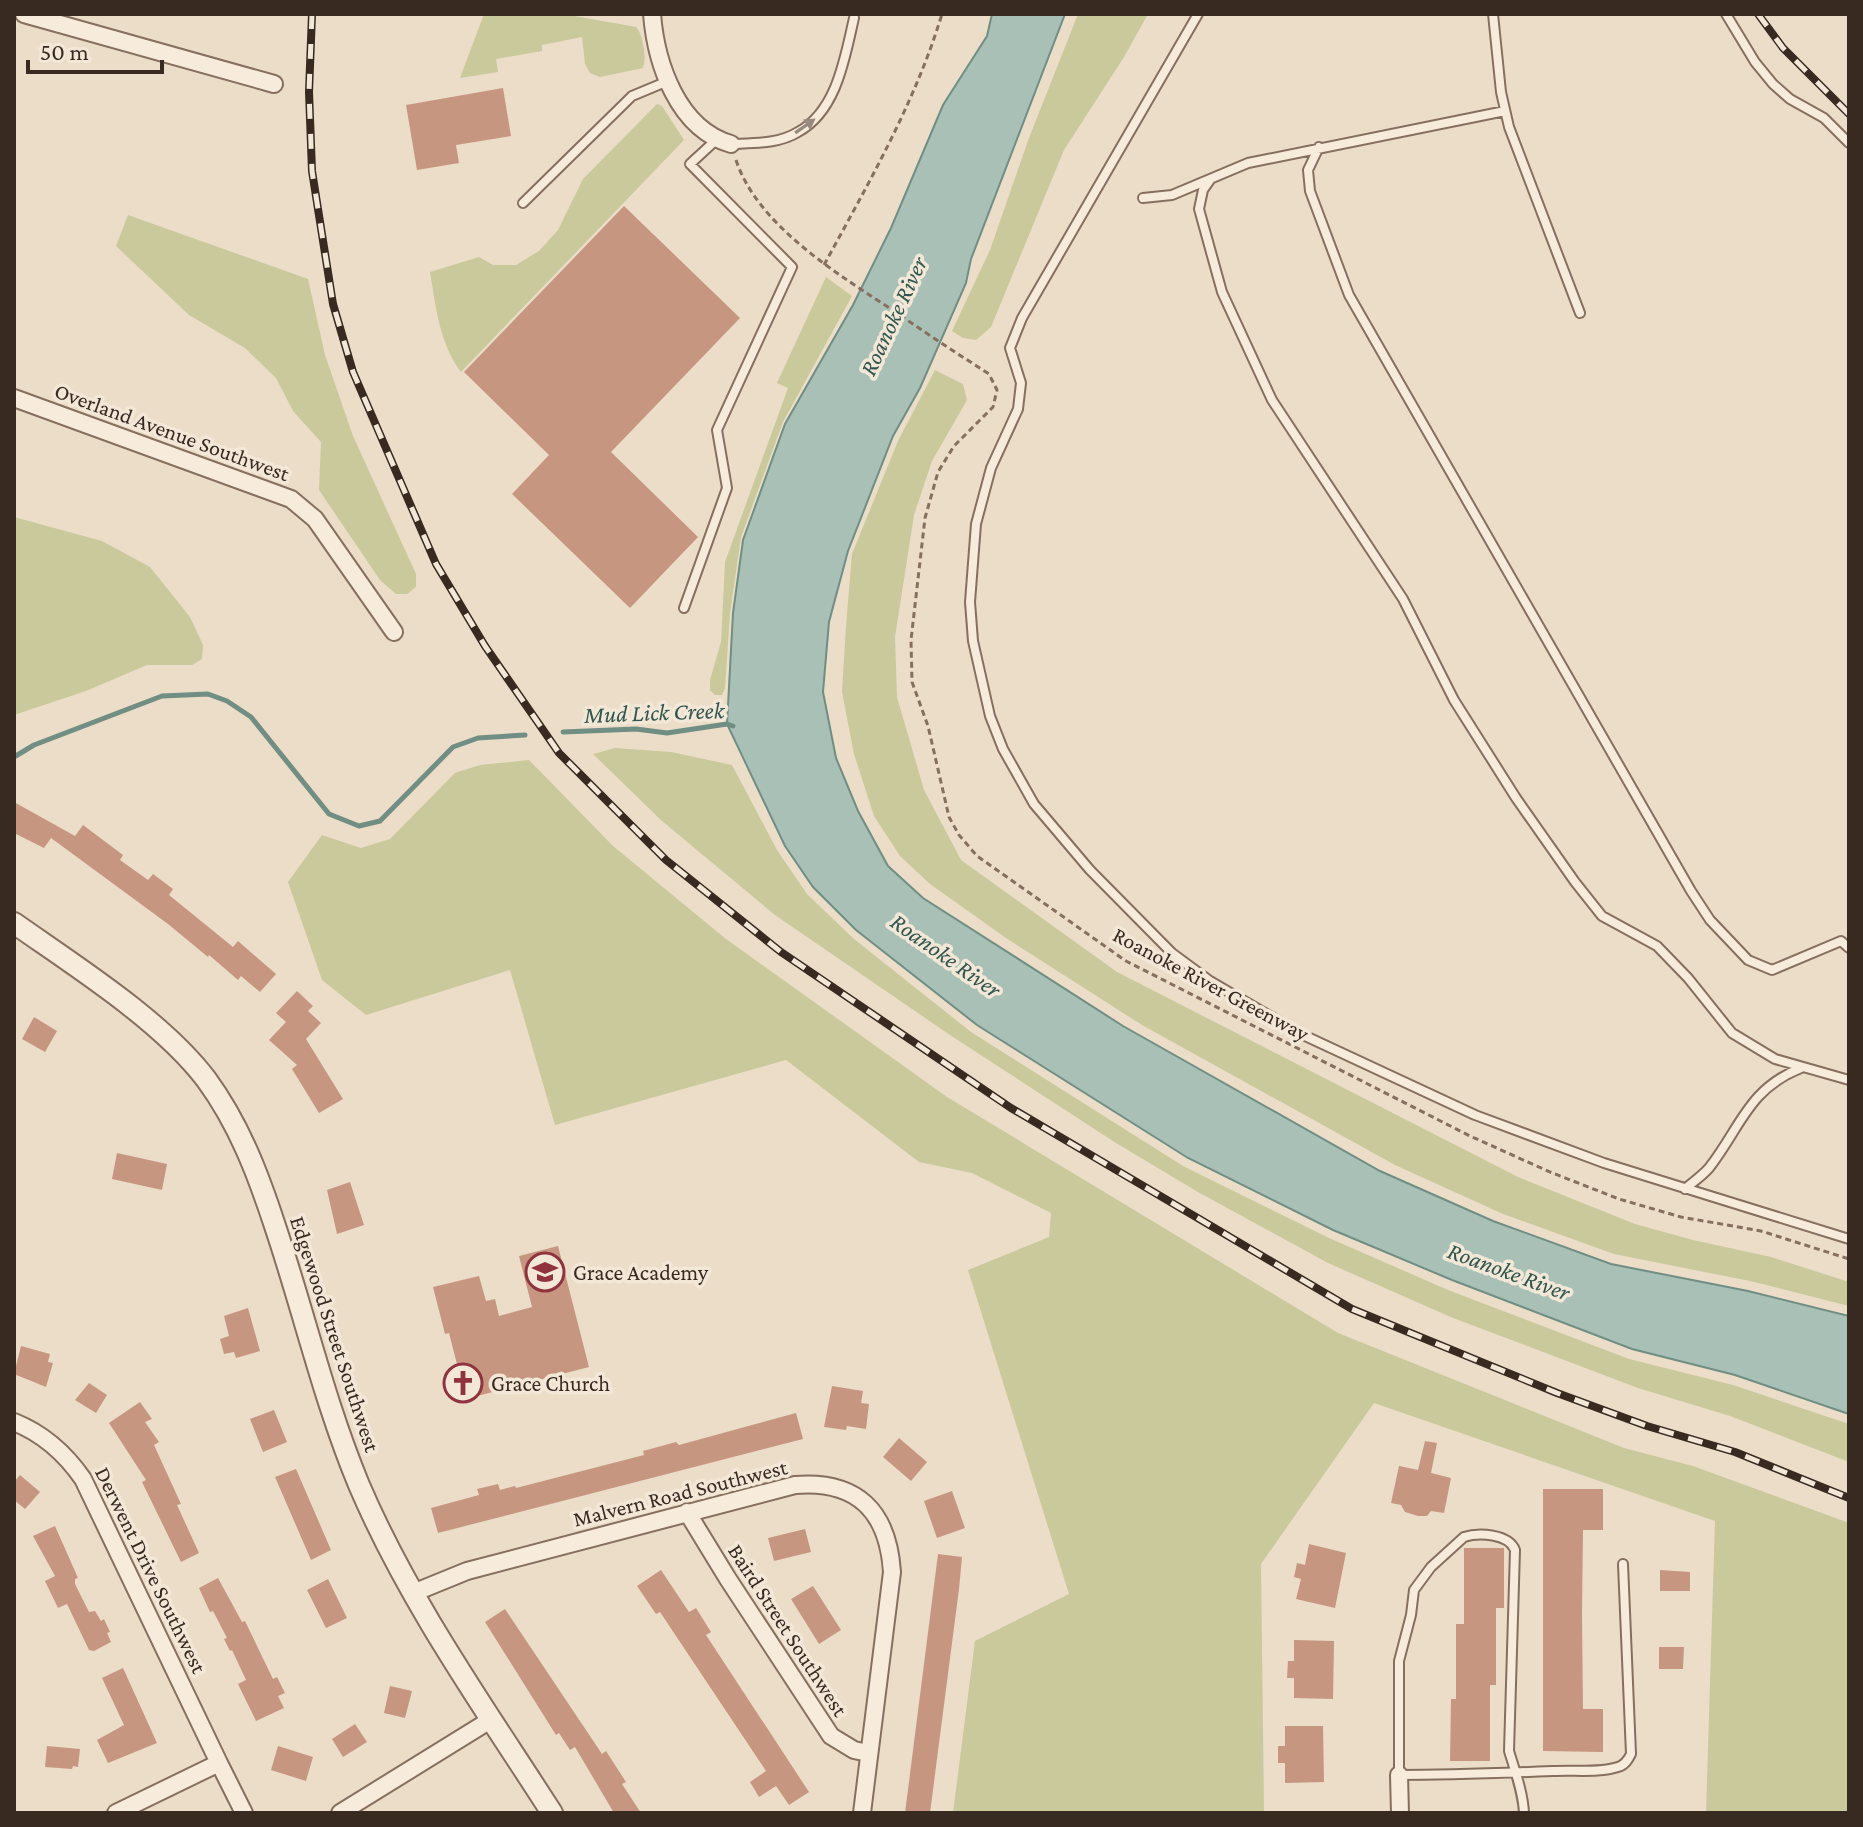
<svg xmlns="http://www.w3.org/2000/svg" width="1863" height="1827" font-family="'Crimson Pro',serif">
<rect width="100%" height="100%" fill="#ebddc8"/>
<!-- green -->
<path fill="#c9c99c" d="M 484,14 L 563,14 L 636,27 C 643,34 647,58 643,68 L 600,77 L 590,73 L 585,64 L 582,37 L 542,45 L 542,51 L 496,59 L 498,72 L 460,78 Z
M 1078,14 L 1148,14 L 1124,57 L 1064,150 L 991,327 L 976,340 L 963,338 L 952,331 L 990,250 L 1029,138 Z
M 657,104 L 662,106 L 684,140 L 461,372 C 439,342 436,307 430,272 L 479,257 L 493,265 L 516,265 L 539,251 L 558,230 L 583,179 Z
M 128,215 L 308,279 L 325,355 L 353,436 L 416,574 L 416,587 L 407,594 L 396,594 L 380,580 L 319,490 L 321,442 L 293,411 L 276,378 L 245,348 L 189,315 L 116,246 Z
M 826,277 L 852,296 L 783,422 L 741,537 L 730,614 L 725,688 L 722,695 L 715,695 L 710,690 L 710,680 L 721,642 L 725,562 L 788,388 L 777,383 Z
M 935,370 L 963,384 L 967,400 L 932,461 L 914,515 L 895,637 L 897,697 L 924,790 L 961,860 L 1117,972 L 1518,1177 L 1635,1224 L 1693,1240 L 1771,1257 L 1849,1282 L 1849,1306 L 1750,1281 L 1614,1254 L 1503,1214 L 1395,1165 L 1142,1025 L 1006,938 L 930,884 L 900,856 L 874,816 L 854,754 L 842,692 L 846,626 L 852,554 L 898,441 Z
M 14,517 L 102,541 L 150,567 L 190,617 L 203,645 L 202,659 L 192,665 L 147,665 L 86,691 L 14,715 Z
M 615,748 L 671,752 L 732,765 L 777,850 L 807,894 L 854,939 L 971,1032 L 1183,1166 L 1329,1238 L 1448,1290 L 1629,1359 L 1733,1385 L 1849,1424 L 1849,1462 L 1730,1416 L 1638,1388 L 1453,1318 L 1328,1263 L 1198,1192 L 1116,1143 L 950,1035 L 775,915 L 662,821 L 593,754 Z
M 529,760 L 613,846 L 726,939 L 947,1097 L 1338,1333 L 1624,1448 L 1693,1466 L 1849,1523 L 1849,1813 L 1706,1813 L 1715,1521 L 1374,1403 L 1261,1564 L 1264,1813 L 953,1813 L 975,1641 L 1069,1594 L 968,1270 L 1049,1237 L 1051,1213 L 972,1173 L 919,1162 L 786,1060 L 555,1125 L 510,970 L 366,1015 L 322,980 L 288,882 L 322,835 L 361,848 L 390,839 L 455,773 L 480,765 Z"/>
<!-- water -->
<path fill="#a9c0b6" stroke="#708e83" stroke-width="2" d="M 992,14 L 1065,14 L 971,259 L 966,283 L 920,388 L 893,436 L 848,551 L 829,622 L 823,692 L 836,758 L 858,811 L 888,866 L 923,898 L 1123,1026 L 1380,1171 L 1493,1221 L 1611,1264 L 1748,1291 L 1849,1316 L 1849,1414 L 1735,1375 L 1632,1349 L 1452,1280 L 1333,1230 L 1188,1158 L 977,1025 L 856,930 L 813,887 L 785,846 L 727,724 L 733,613 L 743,540 L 785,424 L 853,305 L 891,228 L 943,105 L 987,36 Z"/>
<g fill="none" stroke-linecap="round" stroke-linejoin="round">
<!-- stream -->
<path stroke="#708e83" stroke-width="5" d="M 563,732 L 636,729 L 667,733 L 727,724 L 733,726
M 14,757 L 34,745 L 162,696 L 208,694 L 227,701 L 251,717 L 329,814 L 359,826 L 380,821 L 453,747 L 478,738 L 525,735"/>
</g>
<!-- building -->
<path fill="#c79681" d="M 503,88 L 511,136 L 456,145 L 459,163 L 417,170 L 406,105 Z
M 624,206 L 740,318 L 611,452 L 698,537 L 630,608 L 512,494 L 549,455 L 464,372 Z
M 14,802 L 75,836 L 83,825 L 123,855 L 120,860 L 148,880 L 153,874 L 173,889 L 169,895 L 233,947 L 238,941 L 276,974 L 260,992 L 241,976 L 238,980 L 209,955 L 208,957 L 168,924 L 51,838 L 44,848 L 14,833 Z
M 297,991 L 313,1006 L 308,1011 L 321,1023 L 306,1039 L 343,1099 L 319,1113 L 292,1069 L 297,1065 L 269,1040 L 286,1022 L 276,1013 Z
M 34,1017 L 57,1031 L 45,1052 L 22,1039 Z
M 117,1153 L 167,1164 L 162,1190 L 112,1179 Z
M 350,1182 L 364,1225 L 337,1234 L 327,1190 Z
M 558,1246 L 589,1367 L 466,1399 L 449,1333 L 445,1334 L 433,1287 L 479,1276 L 486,1301 L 495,1299 L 499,1316 L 532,1307 L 519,1256 Z
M 248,1308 L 260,1351 L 236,1358 L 234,1352 L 224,1354 L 220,1339 L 229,1336 L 224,1316 Z
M 21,1346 L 50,1354 L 48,1362 L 53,1363 L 46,1387 L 14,1374 Z
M 89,1383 L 107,1395 L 96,1413 L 75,1400 Z
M 832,1386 L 863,1391 L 861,1403 L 869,1404 L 866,1429 L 847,1426 L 846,1430 L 824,1427 Z
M 140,1402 L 152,1419 L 145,1422 L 159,1442 L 154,1445 L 181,1504 L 177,1505 L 199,1553 L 181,1562 L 142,1482 L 146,1480 L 109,1423 Z
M 274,1410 L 287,1442 L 263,1452 L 250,1419 Z
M 796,1413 L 803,1439 L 438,1533 L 431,1508 L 479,1495 L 477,1489 L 498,1484 L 500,1490 L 515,1486 L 516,1488 L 644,1455 L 643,1451 L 676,1442 L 679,1445 Z
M 899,1438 L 927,1462 L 911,1481 L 883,1457 Z
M 1425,1441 L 1437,1443 L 1431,1473 L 1451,1478 L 1444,1513 L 1431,1511 L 1427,1516 L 1418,1516 L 1405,1512 L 1401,1505 L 1391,1503 L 1399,1466 L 1418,1470 Z
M 296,1469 L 331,1550 L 311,1560 L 275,1477 Z
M 20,1475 L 40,1492 L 25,1509 L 14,1500 L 14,1482 Z
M 1543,1489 L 1603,1489 L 1603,1530 L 1583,1530 L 1582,1614 L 1583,1709 L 1603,1709 L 1603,1752 L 1543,1751 Z
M 952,1491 L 965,1528 L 937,1538 L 924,1501 Z
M 55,1526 L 78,1578 L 75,1579 L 75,1584 L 89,1612 L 95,1611 L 101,1621 L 104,1619 L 110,1632 L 107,1633 L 111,1642 L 94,1651 L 89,1650 L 67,1604 L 58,1608 L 45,1581 L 55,1576 L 33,1536 Z
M 805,1529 L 811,1552 L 774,1561 L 768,1538 Z
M 1309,1544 L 1346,1553 L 1335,1608 L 1296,1599 L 1301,1579 L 1294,1577 L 1297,1563 L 1305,1565 Z
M 1464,1548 L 1504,1548 L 1504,1608 L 1496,1608 L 1496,1685 L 1490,1685 L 1490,1761 L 1450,1761 L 1451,1699 L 1456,1699 L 1456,1624 L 1464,1624 Z
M 938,1554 L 962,1557 L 959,1589 L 930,1813 L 905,1813 Z
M 661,1570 L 689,1612 L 696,1608 L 711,1632 L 706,1635 L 809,1792 L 789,1805 L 776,1786 L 759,1797 L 750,1782 L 766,1771 L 660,1612 L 656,1614 L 637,1586 Z
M 1660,1570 L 1690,1572 L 1690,1591 L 1660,1591 Z
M 218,1578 L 242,1622 L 245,1621 L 273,1679 L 277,1677 L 285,1693 L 278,1696 L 284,1708 L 256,1721 L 238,1684 L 246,1680 L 232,1650 L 230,1651 L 224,1639 L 227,1638 L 213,1611 L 210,1612 L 199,1588 Z
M 328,1579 L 347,1618 L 326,1628 L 307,1590 Z
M 813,1586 L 841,1630 L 819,1644 L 791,1599 Z
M 505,1609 L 602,1754 L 606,1751 L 626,1782 L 622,1784 L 641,1813 L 614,1813 L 575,1747 L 570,1750 L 559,1733 L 556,1735 L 485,1622 Z
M 1294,1640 L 1334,1641 L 1333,1699 L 1294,1698 L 1294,1678 L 1287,1678 L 1288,1661 L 1294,1661 Z
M 1659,1647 L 1684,1647 L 1683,1669 L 1659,1669 Z
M 123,1668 L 157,1743 L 108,1763 L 97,1740 L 124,1725 L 102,1678 Z
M 390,1686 L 412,1691 L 405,1718 L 384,1713 Z
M 355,1724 L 367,1742 L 343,1757 L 332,1739 Z
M 1285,1726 L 1323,1726 L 1324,1782 L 1285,1783 L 1285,1763 L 1278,1763 L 1278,1746 L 1285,1746 Z
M 47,1746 L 80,1749 L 78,1767 L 73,1766 L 72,1769 L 45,1767 Z
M 278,1746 L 313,1757 L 306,1781 L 271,1770 Z"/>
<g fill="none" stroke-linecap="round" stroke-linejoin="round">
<defs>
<path id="service" d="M 1198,14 L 1022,318 L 1010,348 L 1021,383 L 1018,409 L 991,468 L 976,524 L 970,602 L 973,641 L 990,716 L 1003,749 L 1034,804 L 1090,870 L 1172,953 L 1210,981 L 1301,1034 L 1475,1115 L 1604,1163 L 1849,1239
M 1493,14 L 1501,92 L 1509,127 L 1580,313
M 1726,14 L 1755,62 L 1773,84 L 1790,99 L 1824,118 L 1849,143
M 731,144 C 753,143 779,144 798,132 C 837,111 845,57 854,18
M 1319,147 L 1308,170 L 1310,191 L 1349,295 L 1691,891 L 1710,920 L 1748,960 L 1772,970 L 1841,941 L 1849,948
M 1210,180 L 1203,190 L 1199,209 L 1222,292 L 1272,400 L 1403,599 L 1454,700 L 1516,798 L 1575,882 L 1602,916 L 1657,946 L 1688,978 L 1732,1033 L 1775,1059 L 1849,1080
M 1143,198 L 1172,195 L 1248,163 L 1505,111
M 523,203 L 632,96 L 668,81
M 684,608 L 727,488 L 717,430 L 792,267 L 690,164 L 716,140
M 1685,1189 C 1693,1182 1702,1176 1709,1168 C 1741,1127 1748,1089 1801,1068
M 1524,1813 C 1523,1792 1515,1771 1509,1751 L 1515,1550 C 1509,1534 1479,1532 1464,1537 L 1431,1567 L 1414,1590 L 1411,1615 L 1399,1661 L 1399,1775 C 1451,1775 1503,1773 1556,1771 C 1575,1770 1600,1773 1618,1767 C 1625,1765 1628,1760 1631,1754 L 1623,1564"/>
<path id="minor" d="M 24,14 L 274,84
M 652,14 C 656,64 678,129 731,144
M 14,398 L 291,499 L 315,519 L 394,632
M 14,1422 C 44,1434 65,1453 83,1479 L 219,1763 L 116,1813
M 687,1512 L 728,1579 L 831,1736 L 854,1750 L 868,1753
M 413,1593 L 467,1571 L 795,1485 C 857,1480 888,1511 892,1572 L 862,1813
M 219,1763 L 244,1813
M 1399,1775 L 1400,1813
M 340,1813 L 492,1719"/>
<path id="tertiary" d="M 14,923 C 75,966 161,1020 206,1079 C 239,1124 258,1174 275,1226 C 304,1312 324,1401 359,1485 C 409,1602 484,1707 552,1813"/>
</defs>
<!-- service casing -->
<use href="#service" stroke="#866f5e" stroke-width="12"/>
<!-- minor casing -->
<use href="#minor" stroke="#866f5e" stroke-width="20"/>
<!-- tertiary casing -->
<use href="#tertiary" stroke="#866f5e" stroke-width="24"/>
<!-- path -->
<path stroke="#866f5e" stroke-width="3" stroke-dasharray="6 4" stroke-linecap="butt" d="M 736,160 C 758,227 841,276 897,313 C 927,334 958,354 989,374 L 997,390 L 993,407 L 954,446 L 938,472 L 925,518 L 911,640 L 912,682 L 928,726 L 949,817 L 959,835 L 977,856 L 1126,961 L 1470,1136 L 1550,1172 L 1619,1199 L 1681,1217 L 1761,1231 L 1849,1259
M 824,265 C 868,184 915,103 942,14"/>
<!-- service -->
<use href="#service" stroke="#f7ebdb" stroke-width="8"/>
<!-- minor -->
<use href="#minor" stroke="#f7ebdb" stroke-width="16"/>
<!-- tertiary -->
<use href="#tertiary" stroke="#f7ebdb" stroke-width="20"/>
<defs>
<path id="rail" d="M 312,14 L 309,92 L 312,171 L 333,304 L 353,372 L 436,564 L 485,646 L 559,753 L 666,860 L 781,952 L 1011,1108 L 1352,1309 L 1557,1393 L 1647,1426 L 1735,1452 L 1849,1498
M 1758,14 L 1783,48 L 1849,114"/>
</defs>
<!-- rail casing -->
<use href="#rail" stroke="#382921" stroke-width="8"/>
<!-- rail -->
<use href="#rail" stroke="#f3e8d7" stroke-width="5" stroke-dasharray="15" stroke-linecap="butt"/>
</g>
<!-- one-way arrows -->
<defs><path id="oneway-solid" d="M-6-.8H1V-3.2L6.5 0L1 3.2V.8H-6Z" transform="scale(2)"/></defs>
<use fill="#988a7e" href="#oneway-solid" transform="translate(805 126) rotate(-35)"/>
<!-- icons -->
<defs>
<symbol id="school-ring" viewBox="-11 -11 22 22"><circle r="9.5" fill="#f3e8d7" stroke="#91333e" stroke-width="1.5"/><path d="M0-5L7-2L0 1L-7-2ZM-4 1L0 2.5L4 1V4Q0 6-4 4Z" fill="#91333e"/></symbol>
<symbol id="church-ring" viewBox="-11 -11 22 22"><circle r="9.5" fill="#f3e8d7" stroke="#91333e" stroke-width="1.5"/><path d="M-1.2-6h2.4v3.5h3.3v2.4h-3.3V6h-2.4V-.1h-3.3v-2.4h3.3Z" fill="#91333e"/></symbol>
</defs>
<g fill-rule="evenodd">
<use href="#school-ring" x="523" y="1250" width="44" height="44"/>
<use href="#church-ring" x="441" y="1361" width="44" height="44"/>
</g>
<g text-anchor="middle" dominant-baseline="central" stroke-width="7" stroke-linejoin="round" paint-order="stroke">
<!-- street labels -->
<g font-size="22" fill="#382921" stroke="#f3e8d7">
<text transform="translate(172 432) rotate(20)">Overland Avenue Southwest</text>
<text transform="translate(1211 984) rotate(28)">Roanoke River Greenway</text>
<text transform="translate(335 1334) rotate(72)">Edgewood Street Southwest</text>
<text transform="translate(680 1493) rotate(-14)">Malvern Road Southwest</text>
<text transform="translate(151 1570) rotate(64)">Derwent Drive Southwest</text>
<text transform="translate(788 1630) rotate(57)">Baird Street Southwest</text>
</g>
<!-- poi labels -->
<g font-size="22" fill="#382921" stroke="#f3e8d7" text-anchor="start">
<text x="573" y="1272">Grace Academy</text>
<text x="491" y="1383">Grace Church</text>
</g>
<!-- water labels -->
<g font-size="24" font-style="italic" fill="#31564f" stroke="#f3e8d7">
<text transform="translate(893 316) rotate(-65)">Roanoke River</text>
<text transform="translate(654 712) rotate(-2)">Mud Lick Creek</text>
<text transform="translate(946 955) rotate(35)">Roanoke River</text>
<text transform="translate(1509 1271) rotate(20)">Roanoke River</text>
</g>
</g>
<!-- border -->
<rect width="1863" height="1827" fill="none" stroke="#382921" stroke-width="32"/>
<!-- scale -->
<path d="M28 60v12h134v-12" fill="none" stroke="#382921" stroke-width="4"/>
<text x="40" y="60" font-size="24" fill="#382921" stroke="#f3e8d7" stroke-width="6" paint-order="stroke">50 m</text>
</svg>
